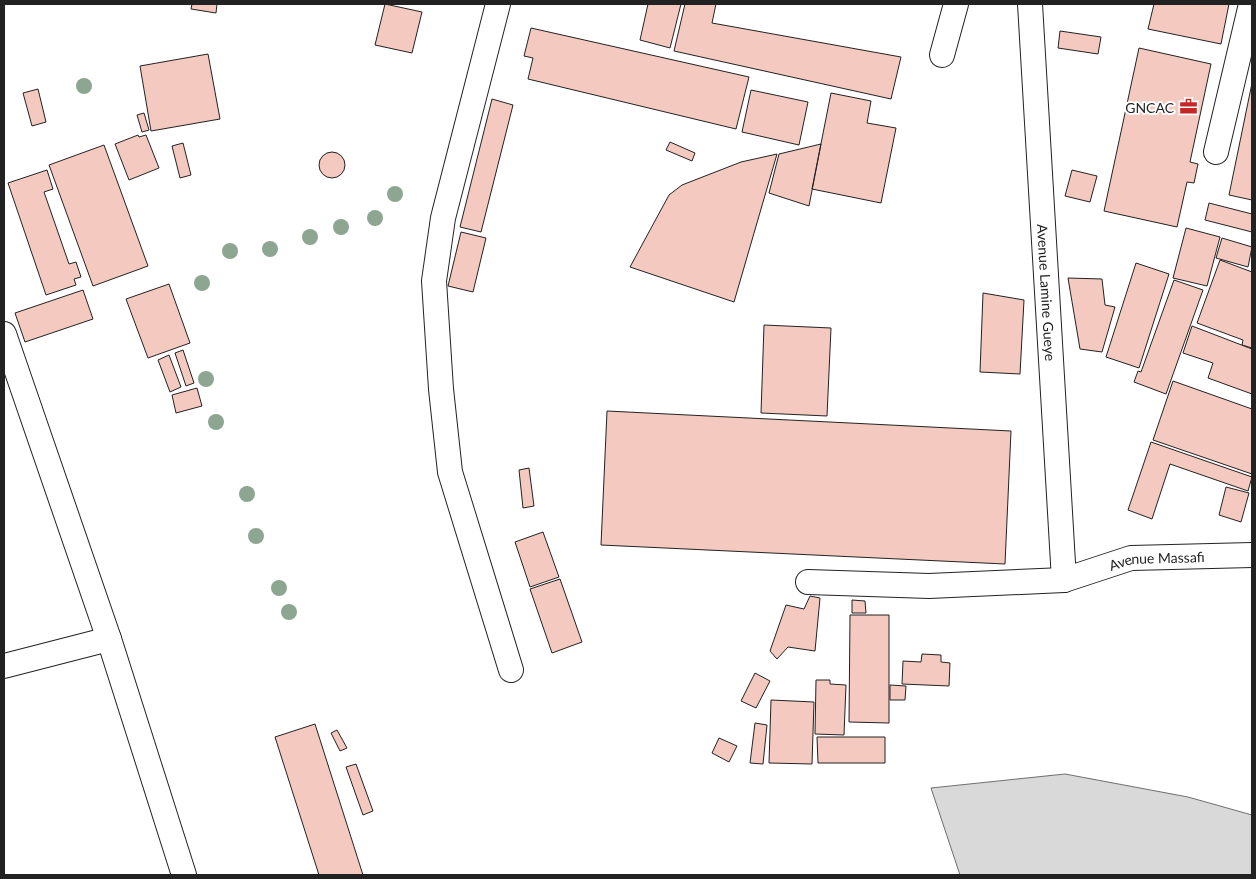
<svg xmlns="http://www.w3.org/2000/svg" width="1256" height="879" font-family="Lato,sans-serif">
<rect width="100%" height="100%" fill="#fff"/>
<!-- water -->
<path fill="#d9d9d9" stroke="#6f6f6f" d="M 1065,774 L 1188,797 L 1252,815 L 1252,875 L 960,875 L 931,788 Z"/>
<!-- building -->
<path fill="#f3c9c0" stroke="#222" d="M 192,4 L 217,4 L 216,13 L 191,9 Z
M 385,4 L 422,12 L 412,53 L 375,45 Z
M 648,4 L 681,4 L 670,48 L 640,40 Z
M 685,4 L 716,4 L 712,23 L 901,57 L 891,99 L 674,51 Z
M 1154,4 L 1229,4 L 1221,44 L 1148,29 Z
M 531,28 L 749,77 L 736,129 L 528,79 L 533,58 L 524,56 Z
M 1060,31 L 1101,37 L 1098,54 L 1058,48 Z
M 1139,48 L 1211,64 L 1190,162 L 1198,164 L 1194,183 L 1187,182 L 1177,227 L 1104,211 Z
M 208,54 L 220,119 L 151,131 L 140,66 Z
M 1252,83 L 1252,200 L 1229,195 Z
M 38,89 L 46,122 L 32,126 L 23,93 Z
M 751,90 L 808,102 L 799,145 L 742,132 Z
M 831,93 L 871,101 L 867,123 L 896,128 L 881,203 L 812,189 Z
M 492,99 L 513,105 L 481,232 L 460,227 Z
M 144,113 L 149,130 L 142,132 L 137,115 Z
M 138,135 L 139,137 L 146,135 L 159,168 L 129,180 L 115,144 Z
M 670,142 L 695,153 L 692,161 L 666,150 Z
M 183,143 L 191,175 L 180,178 L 172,146 Z
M 821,144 L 809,206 L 769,193 L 779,154 Z
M 104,145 L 148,266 L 93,286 L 49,165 Z
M319 165a13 13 0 1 1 26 0a13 13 0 1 1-26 0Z
M 777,154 L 734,302 L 630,267 L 669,195 L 682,185 L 741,162 Z
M 47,170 L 53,189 L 44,192 L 69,264 L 76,262 L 81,277 L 74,279 L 76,285 L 46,295 L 8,183 Z
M 1072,170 L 1097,176 L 1090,202 L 1065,196 Z
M 1209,203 L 1252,214 L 1252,232 L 1205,220 Z
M 1186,228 L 1220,237 L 1207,286 L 1173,278 Z
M 461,232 L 486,238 L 473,292 L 448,286 Z
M 1222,238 L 1252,247 L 1248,267 L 1216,258 Z
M 1220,260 L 1252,272 L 1252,348 L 1242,345 L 1243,340 L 1197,323 Z
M 1136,263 L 1169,274 L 1139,368 L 1106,357 Z
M 1068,278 L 1102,279 L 1105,305 L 1115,307 L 1102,352 L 1080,349 Z
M 1174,280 L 1203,290 L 1166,394 L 1134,382 L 1138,371 L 1141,372 Z
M 169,284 L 190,343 L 148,358 L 126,299 Z
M 83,290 L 93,319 L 25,342 L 15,313 Z
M 983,293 L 1024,300 L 1020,374 L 980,372 Z
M 764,325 L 831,328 L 827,416 L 761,413 Z
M 1192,326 L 1252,349 L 1252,394 L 1208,378 L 1213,363 L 1183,353 Z
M 183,350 L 194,383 L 186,386 L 175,353 Z
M 169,355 L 181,387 L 170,392 L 158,360 Z
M 1173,381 L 1252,409 L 1252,474 L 1153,440 Z
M 197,388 L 202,406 L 176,413 L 172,395 Z
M 607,411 L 1011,431 L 1005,564 L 601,545 Z
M 1151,442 L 1252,477 L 1248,491 L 1170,464 L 1152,519 L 1128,510 Z
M 529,468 L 534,506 L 523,508 L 519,470 Z
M 1226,487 L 1249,493 L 1241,522 L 1219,515 Z
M 543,532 L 559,577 L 530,587 L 515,542 Z
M 560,579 L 582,642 L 552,653 L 530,589 Z
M 810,596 L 820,598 L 815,651 L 788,647 L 777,659 L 770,651 L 786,605 L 804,609 Z
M 852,600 L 865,601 L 866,613 L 852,613 Z
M 850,615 L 889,615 L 889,723 L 849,722 Z
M 922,654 L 941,655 L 941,662 L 950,663 L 949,686 L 902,684 L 903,661 L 921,662 Z
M 755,673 L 770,681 L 756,708 L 741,701 Z
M 816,680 L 830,680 L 830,684 L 846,685 L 844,735 L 815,734 Z
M 890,685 L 906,686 L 905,700 L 890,700 Z
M 771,700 L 814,702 L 812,764 L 769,763 Z
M 755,723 L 767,725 L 763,764 L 750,763 Z
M 315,724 L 363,875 L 319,875 L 275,737 Z
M 337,730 L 347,748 L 340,751 L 331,733 Z
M 817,737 L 885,737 L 885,763 L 818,763 Z
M 719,738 L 737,746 L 729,762 L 712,753 Z
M 356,764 L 373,811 L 363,815 L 346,767 Z"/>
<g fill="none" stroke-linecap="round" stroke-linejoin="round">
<defs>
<g id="minor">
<path d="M 498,4 L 443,218 L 434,281 L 441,389 L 450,472 L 511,670"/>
<path id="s1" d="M 1030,4 L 1064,580"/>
<path d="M 942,55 L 956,4"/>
<path d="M 1216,152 L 1251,4"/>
<path d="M 4,334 L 109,639 L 184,875"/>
<path id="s2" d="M 808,582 L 929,586 L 1064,580 L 1131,558 L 1252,555"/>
<path d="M 4,666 L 109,639"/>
</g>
</defs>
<!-- minor casing -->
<use href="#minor" stroke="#222" stroke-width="26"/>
<!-- minor -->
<use href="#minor" stroke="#fff" stroke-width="24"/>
</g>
<!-- trees -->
<g fill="#8da692">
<circle cx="84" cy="86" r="8"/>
<circle cx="395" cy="194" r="8"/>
<circle cx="375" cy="218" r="8"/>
<circle cx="341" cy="227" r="8"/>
<circle cx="310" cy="237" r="8"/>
<circle cx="270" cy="249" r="8"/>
<circle cx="230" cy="251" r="8"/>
<circle cx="202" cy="283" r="8"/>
<circle cx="206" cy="379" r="8"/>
<circle cx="216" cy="422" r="8"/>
<circle cx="247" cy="494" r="8"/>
<circle cx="256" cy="536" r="8"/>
<circle cx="279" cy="588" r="8"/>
<circle cx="289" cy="612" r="8"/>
</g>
<!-- icons -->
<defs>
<symbol id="office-bare" viewBox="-9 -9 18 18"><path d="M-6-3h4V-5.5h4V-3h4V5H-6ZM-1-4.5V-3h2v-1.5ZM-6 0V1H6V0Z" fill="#c62828" stroke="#fff" stroke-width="2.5" paint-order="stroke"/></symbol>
</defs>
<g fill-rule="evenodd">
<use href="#office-bare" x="1176" y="94" width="25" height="25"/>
</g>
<g text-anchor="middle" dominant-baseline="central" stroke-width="4" stroke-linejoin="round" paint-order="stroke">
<!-- poi labels -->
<g font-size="14" fill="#222" stroke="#fff" text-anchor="end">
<text x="1174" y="107">GNCAC</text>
</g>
<!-- street labels -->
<g font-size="14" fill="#222" stroke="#fff">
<text stroke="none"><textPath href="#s1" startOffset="289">Avenue Lamine Gueye</textPath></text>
<text stroke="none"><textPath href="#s2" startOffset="352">Avenue Massafi</textPath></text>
</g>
</g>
<!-- border -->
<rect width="1256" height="879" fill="none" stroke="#222222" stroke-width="10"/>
</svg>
